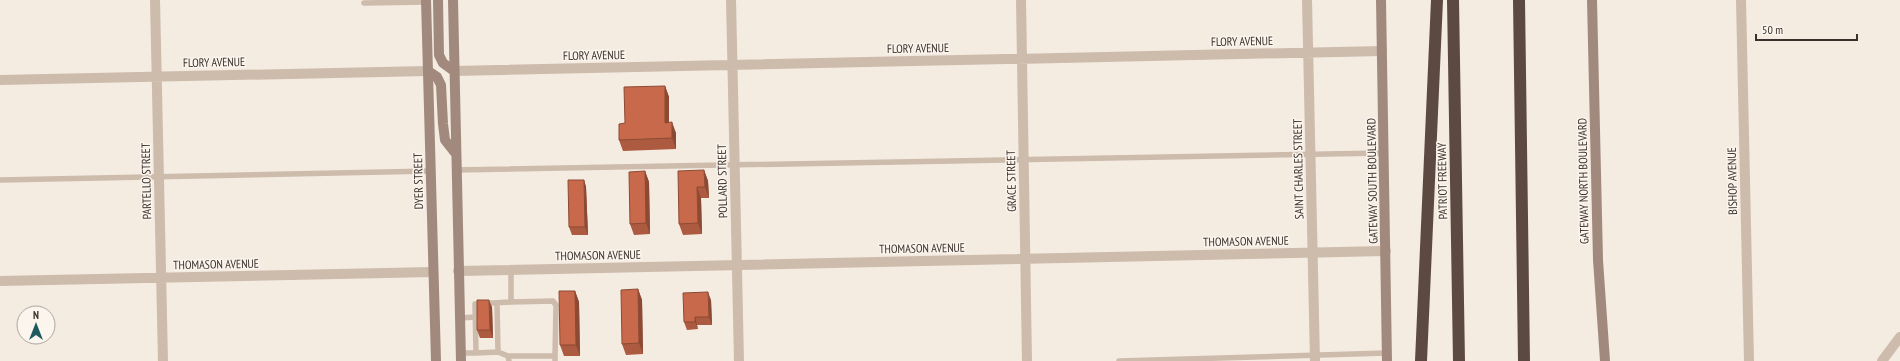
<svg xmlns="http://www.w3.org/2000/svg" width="1900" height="361" font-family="'PT Sans Narrow',sans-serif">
<rect width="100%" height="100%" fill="#f4ebe1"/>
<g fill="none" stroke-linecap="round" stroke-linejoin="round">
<!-- lane -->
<path stroke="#cdbbac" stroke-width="5.5" d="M 364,3 L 426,2
M 456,170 L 1384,153
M 0,180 L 431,171
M 511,302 L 553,301 L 556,305 L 555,356
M 459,318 L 476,317
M 498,352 L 508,356 L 509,361
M 460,353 L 476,353 L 475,304 L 511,302 L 511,270
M 476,353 L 498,352 L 497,303
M 508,356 L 555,356 L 555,361
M 1119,361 L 1387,353"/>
<!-- street -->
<path stroke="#cdbbac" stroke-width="10" d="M 155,0 L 163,361
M 731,0 L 739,361
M 1021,0 L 1027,361
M 1307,0 L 1315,361
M 1741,0 L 1749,361
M 454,71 L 1382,51
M 0,80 L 428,71
M 458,271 L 1386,251
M 0,281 L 433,272
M 1882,361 L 1900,337"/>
<!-- secondary -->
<path stroke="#a18a7d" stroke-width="10" d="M 426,0 L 436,361
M 438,0 L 439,55 L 443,63 L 454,71
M 453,0 L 461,361
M 1381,0 L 1387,361
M 1592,0 L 1598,260 L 1605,361
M 428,71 L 437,77 L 441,85 L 443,124 L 445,140 L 456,154"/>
<!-- highway -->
<path stroke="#5c4a42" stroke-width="12" d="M 1453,0 L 1459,361
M 1519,0 L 1524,361
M 1421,361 L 1437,0"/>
</g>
<!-- wall -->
<path fill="#ac5a40" d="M 665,86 L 669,97 L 669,123 L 676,133 L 676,149 L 623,151 L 619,140 L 625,123 Z
M 704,170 L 708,181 L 709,198 L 701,198 L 702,234 L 683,235 L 679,224 Z
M 645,171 L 649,182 L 650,234 L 634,235 L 630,224 Z
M 584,180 L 586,187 L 588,235 L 572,235 L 569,227 Z
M 638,289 L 642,300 L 643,354 L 626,355 L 622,344 Z
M 575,291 L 579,302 L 580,356 L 564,356 L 560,345 Z
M 711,300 L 712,325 L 697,325 L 698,329 L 687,330 L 684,322 Z
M 492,307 L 493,338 L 480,338 L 477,330 Z"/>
<!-- shaded-wall -->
<path fill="#8c4a34" d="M 665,86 L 669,97 L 669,134 L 665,123 Z
M 672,122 L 676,133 L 676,149 L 672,138 Z
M 704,170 L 708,181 L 709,198 L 705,187 Z
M 645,171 L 649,182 L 650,234 L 646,223 Z
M 584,180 L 586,187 L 588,235 L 585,227 Z
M 697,187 L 701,198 L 702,234 L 698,223 Z
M 638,289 L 642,300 L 643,354 L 639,343 Z
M 575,291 L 579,302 L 580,356 L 576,345 Z
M 708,292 L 711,300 L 712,325 L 709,317 Z
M 489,300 L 492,307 L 493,338 L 490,330 Z
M 695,317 L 698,329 L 695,322 Z"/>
<!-- building -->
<path fill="#c8694b" stroke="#8c4a34" d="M 665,86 L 665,123 L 672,122 L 672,138 L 619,140 L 619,124 L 625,123 L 624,87 Z
M 704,170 L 705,187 L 697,187 L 698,223 L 679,224 L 678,171 Z
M 645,171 L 646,223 L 630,224 L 629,172 Z
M 568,180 L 584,180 L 585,227 L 569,227 Z
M 638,289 L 639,343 L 622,344 L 621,290 Z
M 559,291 L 575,291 L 576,345 L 560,345 Z
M 708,292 L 709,317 L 695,317 L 695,322 L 684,322 L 683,293 Z
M 477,300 L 489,300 L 490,330 L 477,330 Z"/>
<g text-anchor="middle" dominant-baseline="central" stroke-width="3" stroke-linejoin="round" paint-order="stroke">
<!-- street labels -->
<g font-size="12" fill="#3b302b" stroke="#fbf5ee">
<text transform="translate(1242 41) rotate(-1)">FLORY AVENUE</text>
<text transform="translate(918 48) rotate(-1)">FLORY AVENUE</text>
<text transform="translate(594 55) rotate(-1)">FLORY AVENUE</text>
<text transform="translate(214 62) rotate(-1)">FLORY AVENUE</text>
<text transform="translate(1298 169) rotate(-91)">SAINT CHARLES STREET</text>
<text transform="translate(146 181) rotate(-91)">PARTELLO STREET</text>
<text transform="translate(418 181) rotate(-91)">DYER STREET</text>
<text transform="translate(722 181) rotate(-91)">POLLARD STREET</text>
<text transform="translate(1011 181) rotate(-91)">GRACE STREET</text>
<text transform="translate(1372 181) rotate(-91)">GATEWAY SOUTH BOULEVARD</text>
<text transform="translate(1442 181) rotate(-91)">PATRIOT FREEWAY</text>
<text transform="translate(1583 181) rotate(-91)">GATEWAY NORTH BOULEVARD</text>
<text transform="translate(1732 181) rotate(-91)">BISHOP AVENUE</text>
<text transform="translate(1246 241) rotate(-1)">THOMASON AVENUE</text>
<text transform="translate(922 248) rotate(-1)">THOMASON AVENUE</text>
<text transform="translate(598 255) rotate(-1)">THOMASON AVENUE</text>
<text transform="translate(216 264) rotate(-1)">THOMASON AVENUE</text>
</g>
</g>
<!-- north arrow -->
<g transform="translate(36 325)"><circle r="19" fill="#fbf5ee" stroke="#aea6a0"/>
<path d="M0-3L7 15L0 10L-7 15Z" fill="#1f5a5e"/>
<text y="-6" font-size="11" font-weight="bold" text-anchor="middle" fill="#3b302b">N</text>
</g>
<!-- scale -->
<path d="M1756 34v6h101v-6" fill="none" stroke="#3b302b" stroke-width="2"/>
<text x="1762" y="34" font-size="12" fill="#3b302b" stroke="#fbf5ee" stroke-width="3" paint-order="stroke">50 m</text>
</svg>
